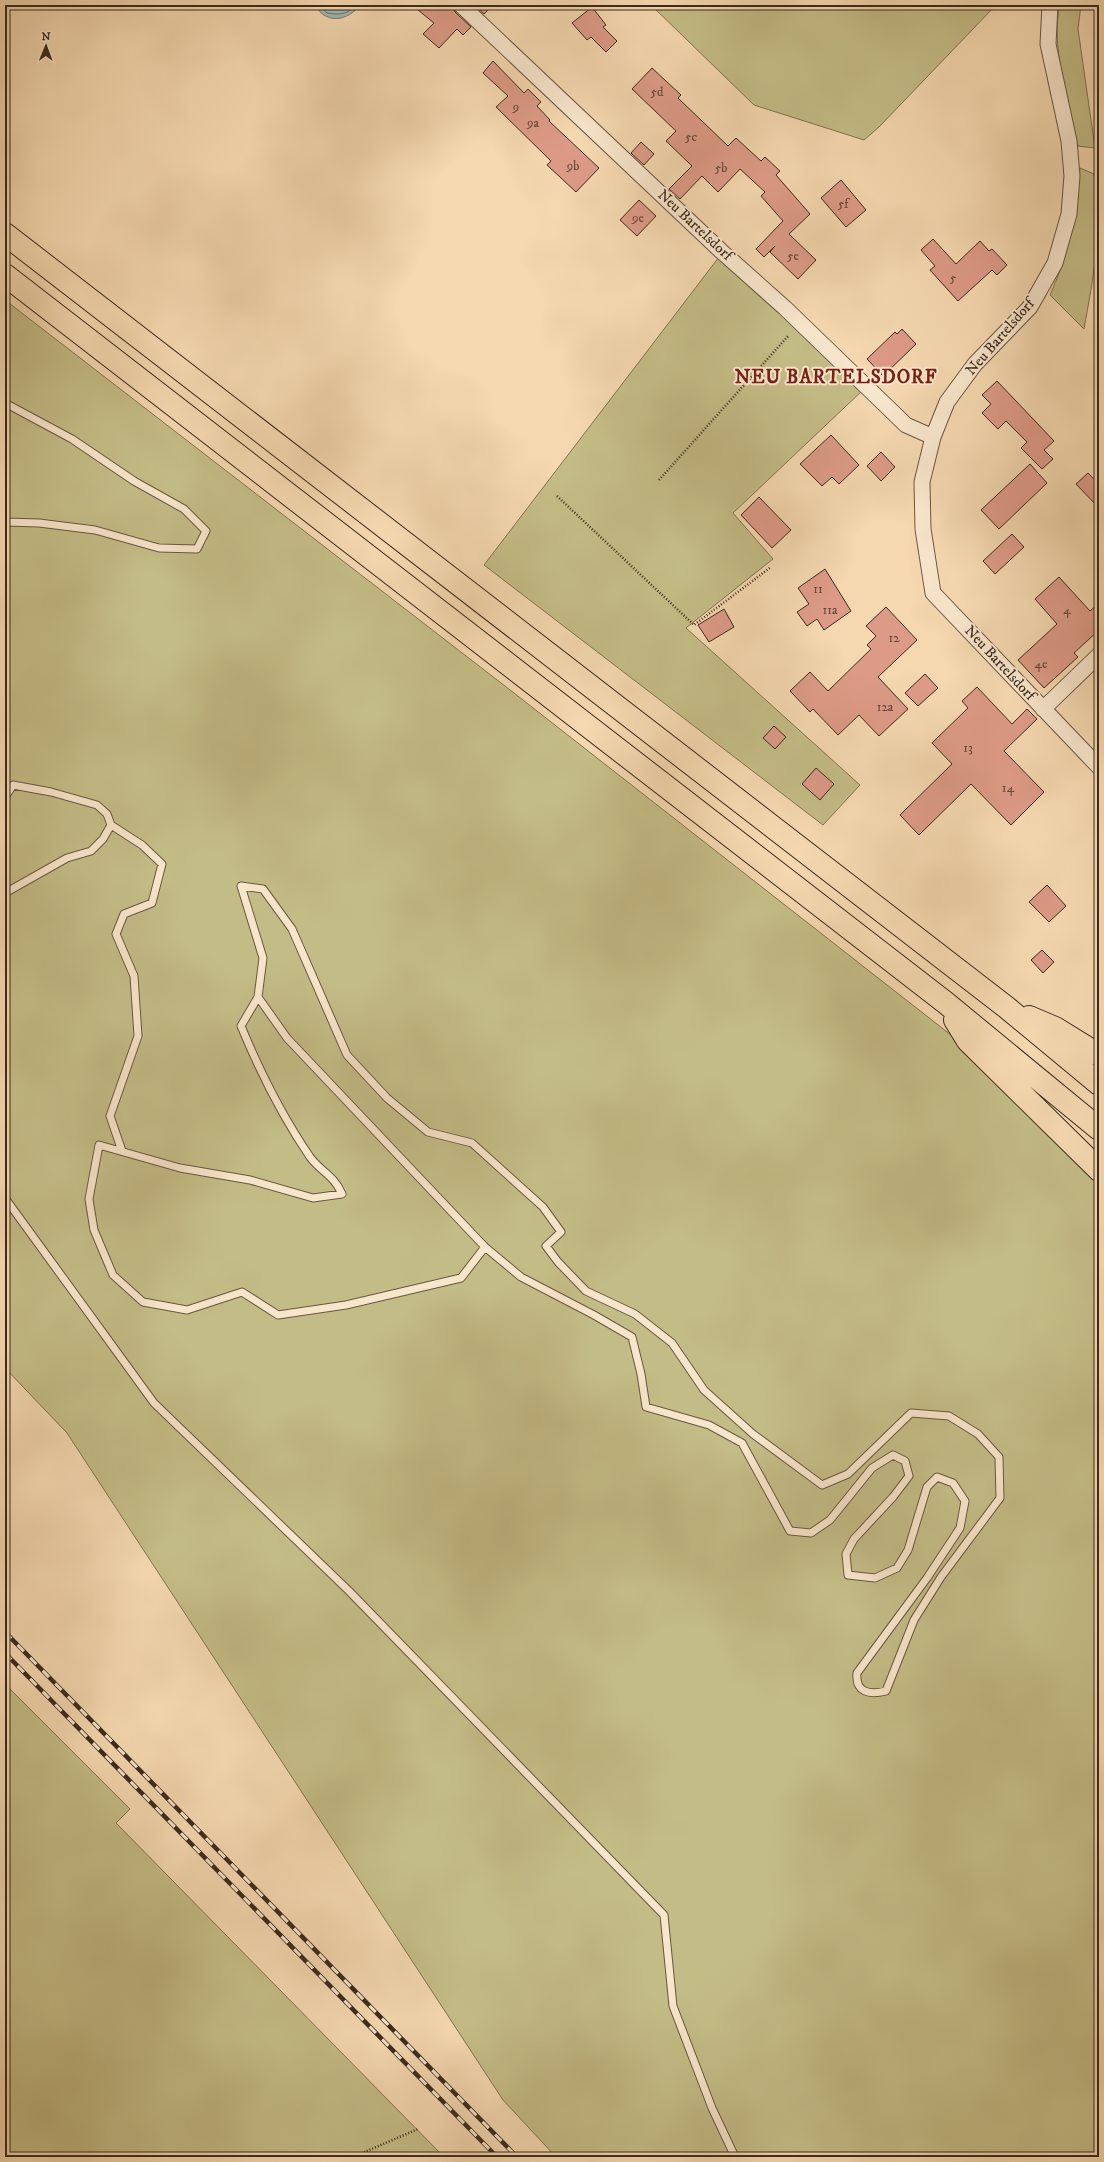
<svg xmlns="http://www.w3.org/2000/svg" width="1104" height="2162" font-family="'IM FELL DW Pica',serif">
<rect width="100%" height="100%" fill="#f5d8b0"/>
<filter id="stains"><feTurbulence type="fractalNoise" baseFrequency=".005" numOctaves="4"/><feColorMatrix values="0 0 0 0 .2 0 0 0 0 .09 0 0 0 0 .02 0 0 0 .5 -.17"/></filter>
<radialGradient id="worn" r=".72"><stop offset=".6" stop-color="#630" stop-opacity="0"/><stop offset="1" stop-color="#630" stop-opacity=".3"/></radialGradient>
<!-- green -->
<path fill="#c4bc86" stroke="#807352" d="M 651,5 L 996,5 L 879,127 L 864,140 L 754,105 Z
M 1060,5 L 1081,5 L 1078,29 L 1095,148 L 1078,146 C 1069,106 1050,45 1060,5 Z
M 1080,168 L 1094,174 C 1104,226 1093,278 1084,329 L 1050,295 C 1070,250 1076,217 1080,168 Z
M 719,257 L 863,390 L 733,513 L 773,559 L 686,628 L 860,785 L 823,825 L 484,565 Z
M 5,300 L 514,693 L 965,1046 L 1071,1157 L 1099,1182 L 1099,2157 L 556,2157 L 503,2100 L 67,1433 L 5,1368 Z
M 5,1684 L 130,1809 L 116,1823 L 444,2157 L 5,2157 Z"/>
<!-- water -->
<path fill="#a0b8b5" stroke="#787f78" d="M 315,5 L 360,5 C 348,21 326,25 315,5 Z"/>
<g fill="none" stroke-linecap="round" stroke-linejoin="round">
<!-- shore -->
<path stroke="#6e7169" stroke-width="1" d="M 320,5 L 327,13 C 339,15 348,15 355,5"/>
</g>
<!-- building -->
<path fill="#dd9b87" stroke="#3b2a1d" d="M 412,5 L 452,5 L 455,12 L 471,27 L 463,35 L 457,29 L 439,48 L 423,34 L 434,23 Z
M 474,5 L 493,5 L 484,14 Z
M 592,7 L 606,25 L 603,27 L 617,41 L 606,52 L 591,37 L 587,40 L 572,23 Z
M 493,61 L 524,93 L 528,89 L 541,102 L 537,106 L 550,120 L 549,121 L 599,168 L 576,192 L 547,165 L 551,161 L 496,107 L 508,96 L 483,73 Z
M 652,68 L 681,95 L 678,98 L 728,146 L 736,138 L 761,161 L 765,157 L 780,171 L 776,175 L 810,214 L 789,234 L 816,260 L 798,279 L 770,252 L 775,246 L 764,257 L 756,249 L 783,221 L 761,196 L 765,192 L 740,169 L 718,192 L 702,176 L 680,199 L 669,189 L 692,166 L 666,141 L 676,131 L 632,89 Z
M 641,142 L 654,154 L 644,165 L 631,153 Z
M 841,180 L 866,210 L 846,227 L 821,198 Z
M 639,200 L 656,216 L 637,236 L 620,220 Z
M 933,239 L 956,264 L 980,241 L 989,251 L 992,249 L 1007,265 L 997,275 L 992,270 L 958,301 L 930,270 L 935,266 L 921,250 Z
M 902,329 L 916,344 L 883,376 L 867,359 L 895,332 L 897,334 Z
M 997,381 L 1054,441 L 1044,450 L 1053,459 L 1042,469 L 1021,448 L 1027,442 L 1006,421 L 998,429 L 982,413 L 991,404 L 982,395 Z
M 831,435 L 859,465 L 839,484 L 832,477 L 822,486 L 800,464 Z
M 881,452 L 895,467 L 881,481 L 867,466 Z
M 1030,464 L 1047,483 L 999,529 L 981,510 Z
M 1088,473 L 1099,484 L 1099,508 L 1076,484 Z
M 759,497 L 791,530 L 772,548 L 741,515 Z
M 1012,534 L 1024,547 L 995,574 L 983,561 Z
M 825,569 L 851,611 L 824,630 L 817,619 L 807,626 L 797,612 L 809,604 L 798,588 Z
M 1059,577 L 1090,611 L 1099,603 L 1099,630 L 1074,653 L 1078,657 L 1044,688 L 1018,660 L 1057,624 L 1035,599 Z
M 886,607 L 917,640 L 878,677 L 908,709 L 879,736 L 859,715 L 838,735 L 813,709 L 810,712 L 790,691 L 810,672 L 828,691 L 871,649 L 867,645 L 876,636 L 866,626 Z
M 724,609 L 734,627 L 709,642 L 698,625 Z
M 925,674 L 938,688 L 918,706 L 905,693 Z
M 977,687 L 1012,724 L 1027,709 L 1037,719 L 1004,751 L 1044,792 L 1011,825 L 971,784 L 919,835 L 900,815 L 952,764 L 932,743 L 968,708 L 962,701 Z
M 774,726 L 786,737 L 775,749 L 763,738 Z
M 816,768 L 834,784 L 820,800 L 802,784 Z
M 1047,885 L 1066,906 L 1049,922 L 1029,902 Z
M 1042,950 L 1054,962 L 1043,973 L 1031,960 Z"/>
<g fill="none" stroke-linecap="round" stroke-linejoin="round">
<defs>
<path id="lane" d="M 5,403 L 72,439 L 134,481 L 184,509 L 206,531 L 197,549 L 159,548 L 95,530 L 39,523 L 5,522
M 5,797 L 13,785 L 51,792 L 97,805 L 107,814 L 111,825 L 103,839 L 91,851 L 67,858 L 5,893
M 111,825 L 142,845 L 162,864 L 152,903 L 124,914 L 116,934 L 134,976 L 138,1036 L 110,1116 L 122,1151
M 241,886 L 263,889 L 292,929 L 347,1055 L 387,1098 L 428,1132 L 472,1143 L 543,1207 L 561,1232 L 546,1246 L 558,1262 L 586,1291 L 635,1314 L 672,1343 L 704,1390 L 753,1434 L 822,1485 L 848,1474 L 911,1413 L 949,1416 L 978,1434 L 999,1457 L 1000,1498 L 941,1577 L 914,1620 L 886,1691 C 870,1695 855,1693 857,1673 L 927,1578 L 960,1528 L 965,1501 L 953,1483 L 937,1477 L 927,1487 L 908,1550 L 897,1568 L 875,1578 L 848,1575 L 846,1554 L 854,1539 L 893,1497 L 909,1476 L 905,1461 L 893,1455 L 872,1468 L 830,1520 L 811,1533 L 790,1531 L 742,1443 L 709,1425 L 646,1407 L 641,1374 L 632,1337 L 594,1315 L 521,1277 L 485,1247 L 287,1038 L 258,997 L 263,958 Z
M 258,997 L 241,1026 C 260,1072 282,1116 310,1157 C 321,1172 333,1174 342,1194 L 313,1198 L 250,1180 L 180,1168 L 99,1145 L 89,1199 L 94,1230 L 113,1275 L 143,1302 L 187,1310 L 242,1292 L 278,1315 L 346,1305 L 461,1278 L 485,1247
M 5,1198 L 154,1403 L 349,1591 L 664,1915 L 673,2006 L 712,2108 L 735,2157"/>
<path id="street" d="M 461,5 L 721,251 L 785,308 L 906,425 L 933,437
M 1050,5 L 1048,44 L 1069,141 L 1072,176 L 1069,214 L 1055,263 L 1030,307 L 975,364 L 947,402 L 933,437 L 922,482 L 923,529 L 933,593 L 1099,767
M 1043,709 L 1099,655"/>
<path id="highway" d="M 5,234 L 1006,1007 L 1099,1084
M 5,275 L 946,1003 L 1099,1129
M 1029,1017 L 1055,1028 L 1099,1055
M 955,1020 L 968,1041 L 1099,1170"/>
</defs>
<!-- lane casing -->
<use href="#lane" stroke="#6a5642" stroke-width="9"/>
<!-- street casing -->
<use href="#street" stroke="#6a5642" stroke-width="17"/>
<!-- highway casing -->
<use href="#highway" stroke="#3b2a1d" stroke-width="24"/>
<!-- path -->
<path stroke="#3b2a1d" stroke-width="2.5" stroke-dasharray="1 2" stroke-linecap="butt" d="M 659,480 L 789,335
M 557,496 L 694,625 L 771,567
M 353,2157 L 418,2129"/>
<!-- lane -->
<use href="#lane" stroke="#f8e6cc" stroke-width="7"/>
<!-- street -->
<use href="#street" stroke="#f8e6cc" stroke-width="15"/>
<!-- highway -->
<use href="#highway" stroke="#f5d8b0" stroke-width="22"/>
<defs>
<path id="rail" d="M 5,1632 L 517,2157
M 5,1653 L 497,2157"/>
</defs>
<!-- rail casing -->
<use href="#rail" stroke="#3b2a1d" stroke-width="4.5"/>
<!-- rail -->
<use href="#rail" stroke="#f8e6cc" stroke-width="3" stroke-dasharray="9" stroke-linecap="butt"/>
</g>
<g text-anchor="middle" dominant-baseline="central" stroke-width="4" stroke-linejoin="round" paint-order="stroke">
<!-- number labels -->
<g font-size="13" fill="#644638">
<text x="657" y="92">5d</text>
<text x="516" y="107">9</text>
<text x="533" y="123">9a</text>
<text x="691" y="137">5c</text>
<text x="573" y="166">9b</text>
<text x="721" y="168">5b</text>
<text x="843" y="204">5f</text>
<text x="638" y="218">9e</text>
<text x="793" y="256">5e</text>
<text x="953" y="278">5</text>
<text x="818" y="589">11</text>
<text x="830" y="610">11a</text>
<text x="1067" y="610">4</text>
<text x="894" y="638">12</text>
<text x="1041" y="664">4e</text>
<text x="885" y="707">12a</text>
<text x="968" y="748">13</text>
<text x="1008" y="788">14</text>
</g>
<!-- street labels -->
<g font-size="15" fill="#3b2a1d" stroke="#f8e6cc">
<text transform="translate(695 225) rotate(43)">Neu Bartelsdorf</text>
<text transform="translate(1000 337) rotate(-49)">Neu Bartelsdorf</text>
<text transform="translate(1000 663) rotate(47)">Neu Bartelsdorf</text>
</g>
<!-- district labels -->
<g font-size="19" font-weight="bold" letter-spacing="1" fill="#7a1f14" stroke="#f8e6cc">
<text x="836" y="377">NEU BARTELSDORF</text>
</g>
</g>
<!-- margin -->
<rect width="1104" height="2162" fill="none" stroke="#f5d8b0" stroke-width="20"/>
<rect x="6" y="6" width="1092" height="2150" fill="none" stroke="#3b2a1d" stroke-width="2"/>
<rect x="10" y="10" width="1084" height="2142" fill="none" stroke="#3b2a1d"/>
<!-- north arrow -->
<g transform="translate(46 46) rotate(1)" stroke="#f8e6cc" stroke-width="3" paint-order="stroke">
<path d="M0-3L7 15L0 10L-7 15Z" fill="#3b2a1d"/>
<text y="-6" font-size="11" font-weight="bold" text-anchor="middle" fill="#3b2a1d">N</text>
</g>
<rect width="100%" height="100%" filter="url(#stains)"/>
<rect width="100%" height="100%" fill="url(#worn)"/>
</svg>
